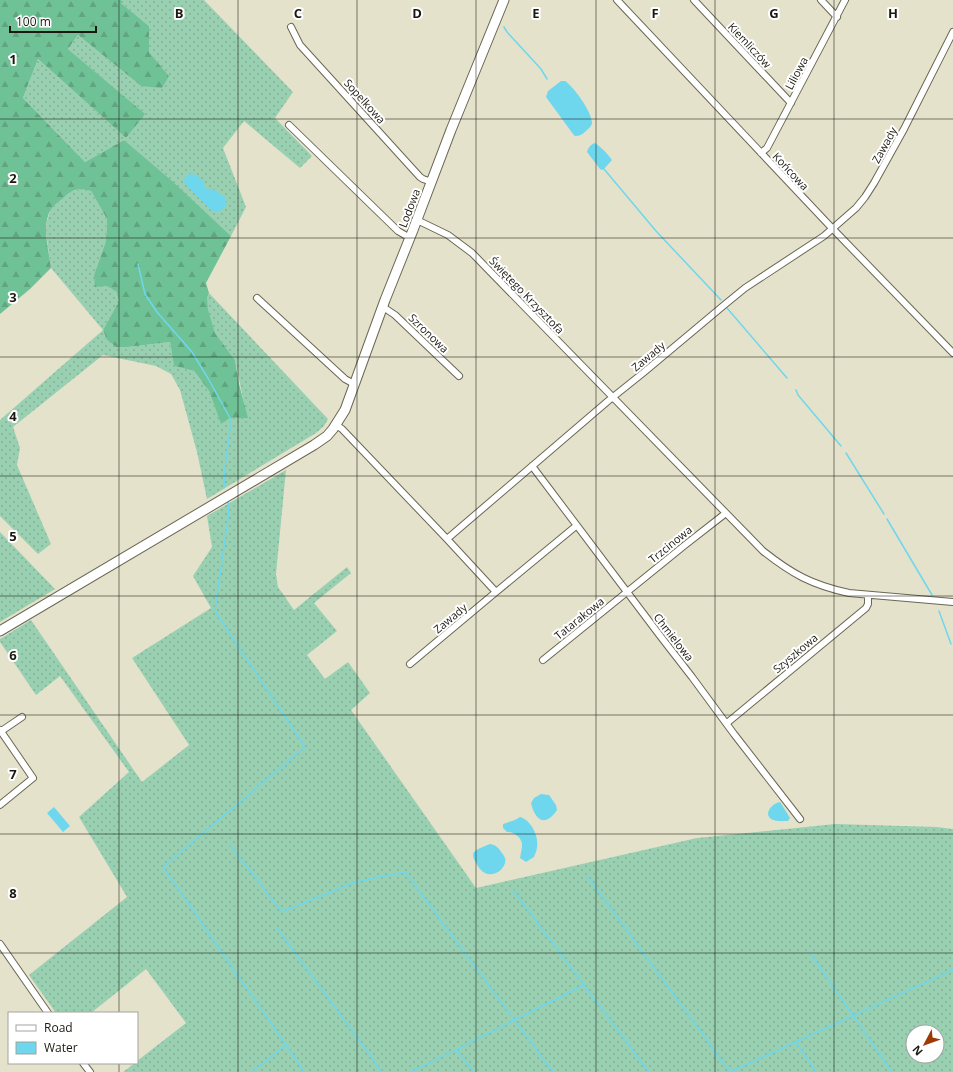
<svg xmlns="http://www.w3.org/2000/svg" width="953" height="1072" font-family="'Open Sans',sans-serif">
<defs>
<pattern id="grass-dots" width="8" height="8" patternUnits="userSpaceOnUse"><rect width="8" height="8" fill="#99d0b2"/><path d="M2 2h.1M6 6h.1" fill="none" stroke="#83b298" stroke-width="1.8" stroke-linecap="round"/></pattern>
<pattern id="forest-firs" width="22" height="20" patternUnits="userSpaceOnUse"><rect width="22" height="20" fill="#6fc196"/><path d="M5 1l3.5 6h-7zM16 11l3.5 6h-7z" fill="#60a580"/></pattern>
</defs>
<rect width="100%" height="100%" fill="#e5e2cc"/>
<!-- grass -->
<path fill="url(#grass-dots)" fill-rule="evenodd" d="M 121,0 L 204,0 L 293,92 L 275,118 L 312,156 L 300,168 L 244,121 L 223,148 L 246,207 L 231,236 L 124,140 L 85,162 L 23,98 L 38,59 L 126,138 L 144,114 L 68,49 L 78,35 L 141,86 L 169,76 L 149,52 L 149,26 L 121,3 Z
M 81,189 L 91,191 L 107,219 L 106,241 L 94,275 L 106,286 L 116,291 L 119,301 L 103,330 L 107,340 L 116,347 L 128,347 L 170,342 L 174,366 L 194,371 L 209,391 L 221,423 L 230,418 L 247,418 L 235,360 L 215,333 L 207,310 L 207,298 L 209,293 L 328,419 L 324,426 L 316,433 L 207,499 L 197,452 L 180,390 L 171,374 L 156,366 L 103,355 L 13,427 L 20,448 L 17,465 L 51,544 L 38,554 L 0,516 L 0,420 L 103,330 L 51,268 L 46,232 L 47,221 L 51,208 L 69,192 Z
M 286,470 L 276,574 L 278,587 L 294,610 L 347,567 L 351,573 L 314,603 L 337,631 L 307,655 L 325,679 L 348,662 L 370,693 L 351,710 L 476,888 L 697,838 L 835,824 L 937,827 L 953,829 L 953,1072 L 123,1072 L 135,1063 L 137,1063 L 137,1061 L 186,1023 L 146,969 L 91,1013 L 56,1013 L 29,975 L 127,897 L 79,817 L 129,772 L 60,676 L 36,695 L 0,642 L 0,639 L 31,620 L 142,782 L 189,745 L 132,658 L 211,608 L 193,576 L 212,547 L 207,516 ZM 913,1032 L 937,1032 L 937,1056 L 913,1056 Z
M 0,532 L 55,589 L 0,622 Z"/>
<!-- forest -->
<path fill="url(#forest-firs)" d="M 0,0 L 121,0 L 121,3 L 149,26 L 149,52 L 169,76 L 162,88 L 141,86 L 78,35 L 68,49 L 145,114 L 126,138 L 38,59 L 23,98 L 85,162 L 124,140 L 173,182 L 231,236 L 206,283 L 209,293 L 207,298 L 208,310 L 215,333 L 235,360 L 239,384 L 248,418 L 230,418 L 221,424 L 209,391 L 194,371 L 174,366 L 170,342 L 128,347 L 116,347 L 107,340 L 103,330 L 119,301 L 116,291 L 106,286 L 95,287 L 94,275 L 106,241 L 107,219 L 91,191 C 79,188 72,189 63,198 C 59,201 54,205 51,209 C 41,226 49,250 51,268 L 30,289 L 0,314 Z"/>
<!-- water -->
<path fill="#6ed7ed" d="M 561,81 L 565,81 C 574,87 592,112 592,123 C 592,126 588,129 586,131 C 583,134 580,136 575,136 L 573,134 L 546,97 L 548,91 Z
M 595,143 C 600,146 609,155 612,160 L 604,169 L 602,170 L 600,169 L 587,152 C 588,148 591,144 595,143 Z
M 192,173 L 200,178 L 205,183 L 204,186 L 207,189 L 213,189 L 225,197 L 227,204 L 222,210 L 215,212 L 211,210 L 185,184 L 184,179 L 189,174 Z
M 541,794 L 549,795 L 556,805 L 557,810 C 545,828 535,820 531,803 L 534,798 Z
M 780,802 L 787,813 L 790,818 L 788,821 C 783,821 776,822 771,819 C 763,813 773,803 780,802 Z
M 54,807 L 70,826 L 63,832 L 47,813 Z
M 520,817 C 531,820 539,836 537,847 C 537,850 535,854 534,857 L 526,862 L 520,858 C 521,853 522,848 522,844 C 521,837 514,832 507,832 L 503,828 L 503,824 L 515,820 Z
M 490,844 C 496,845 498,847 502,853 C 503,854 504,856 505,858 C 508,868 491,882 480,869 C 468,852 472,851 490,844 Z"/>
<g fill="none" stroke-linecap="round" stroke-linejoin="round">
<!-- stream -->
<path stroke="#6ed7ed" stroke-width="1.5" d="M 504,27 L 507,32 L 541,69 L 547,79
M 604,169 L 656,231 L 721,300
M 138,264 L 145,294 L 157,312 L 192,352 L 209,380 L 230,418 L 230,431 L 225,467 L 224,488
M 727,308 L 787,378
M 796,390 L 798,395 L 841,446
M 846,453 L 884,514
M 228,502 L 229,512 L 215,609 L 218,616 L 305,747 L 163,867 L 286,1045 L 252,1072
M 887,519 L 932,595
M 939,611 L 951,644
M 230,845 L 282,912 L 355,882 L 405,872 L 553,1072
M 588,877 L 730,1072
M 513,890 L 649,1072
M 277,928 L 382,1072
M 810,953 L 892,1072
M 796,1042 L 816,1072
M 286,1045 L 304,1072
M 457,1050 L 474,1072
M 411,1072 C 469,1044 526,1014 584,985
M 730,1072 L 953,970"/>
<defs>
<path id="street" d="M 617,0 L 830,226 L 953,353
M 694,0 L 791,103
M 821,0 L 837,17
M 291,27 L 300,45 L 420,177 L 423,179 L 432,182
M 289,125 L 398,231 L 410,238
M 761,153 L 767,148 L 845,0
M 417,220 L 448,235 L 472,253 L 763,551 C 792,574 812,585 849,593 L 953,602
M 257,298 L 345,379 L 354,384
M 383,307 L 395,315 L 459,376
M 336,425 L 342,429 L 447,539
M 532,466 L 661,637 L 692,677 L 734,734 L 800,819
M 496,592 L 576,526
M 543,660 L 627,592 L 685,545 L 726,513
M 410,664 L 496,592 L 447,539 L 608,401 L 643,373 L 723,306 L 745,288 L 824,236 L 856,208 L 865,197 L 874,183 L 904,129 L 953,32
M 727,723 L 866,608 L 868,604 L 868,595
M 0,730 L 33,778 L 0,805
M 0,732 L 22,717
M 0,944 L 48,1013
M 83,1063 L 90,1072"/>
<path id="secondary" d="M 0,631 L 314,445 L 327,436 L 333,429 L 345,410 L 385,300 L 413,230 L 451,130 L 504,0"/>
</defs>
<!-- street casing -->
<use href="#street" stroke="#6a6754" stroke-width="8"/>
<!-- secondary casing -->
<use href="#secondary" stroke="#6a6754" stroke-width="11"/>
<!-- street -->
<use href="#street" stroke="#fff" stroke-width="6"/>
<!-- secondary -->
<use href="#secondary" stroke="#fff" stroke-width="9"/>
</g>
<!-- grid -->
<path fill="none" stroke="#1a1911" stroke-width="1" stroke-opacity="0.55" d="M 119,0 L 119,1013M 238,0 L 238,1072M 357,0 L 357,1072M 476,0 L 476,1072M 596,0 L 596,1072M 715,0 L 715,1072M 834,0 L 834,1072M 0,119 L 953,119M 0,238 L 953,238M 0,357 L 953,357M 0,476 L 953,476M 0,596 L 953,596M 0,715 L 953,715M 0,834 L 953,834M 0,953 L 953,953M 119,1063 L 119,1072"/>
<g text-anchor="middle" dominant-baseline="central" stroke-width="4" stroke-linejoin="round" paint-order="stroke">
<!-- street labels -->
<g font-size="11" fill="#1a1911" stroke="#fff">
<text transform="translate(750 45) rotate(47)">Kiemliczów</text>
<text transform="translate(796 73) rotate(-62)">Liliowa</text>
<text transform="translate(365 101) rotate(48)">Sopelkowa</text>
<text transform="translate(884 145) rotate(-61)">Zawady</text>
<text transform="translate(791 171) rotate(47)">Końcowa</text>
<text transform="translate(409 208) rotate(-69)">Lodowa</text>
<text transform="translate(527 295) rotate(46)">Świętego Krzysztofa</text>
<text transform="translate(429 333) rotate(44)">Szronowa</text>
<text transform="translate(648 356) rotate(-40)">Zawady</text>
<text transform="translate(670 544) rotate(-39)">Trzcinowa</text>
<text transform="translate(450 618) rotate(-40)">Zawady</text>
<text transform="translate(579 618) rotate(-39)">Tatarakowa</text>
<text transform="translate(674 637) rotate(52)">Chmielowa</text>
<text transform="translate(795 653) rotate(-40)">Szyszkowa</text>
</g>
</g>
<g font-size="13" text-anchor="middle" font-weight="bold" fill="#1a1911" stroke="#fff" stroke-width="4" stroke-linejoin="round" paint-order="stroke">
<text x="179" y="18">B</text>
<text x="298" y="18">C</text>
<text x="417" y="18">D</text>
<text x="536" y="18">E</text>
<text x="655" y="18">F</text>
<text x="774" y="18">G</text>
<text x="893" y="18">H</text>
<text x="13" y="64">1</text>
<text x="13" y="183">2</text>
<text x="13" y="302">3</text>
<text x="13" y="421">4</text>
<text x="13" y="541">5</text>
<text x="13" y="660">6</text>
<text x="13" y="779">7</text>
<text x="13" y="898">8</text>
</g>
<!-- legend -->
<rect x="8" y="1012" width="130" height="52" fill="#ffffff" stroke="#a3a3a0"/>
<rect x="16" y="1025" width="20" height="6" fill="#ffffff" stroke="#a3a3a0"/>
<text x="44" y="1032" font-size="12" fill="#1a1911">Road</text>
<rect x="16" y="1042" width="20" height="12" fill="#6ed7ed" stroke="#a3a3a0"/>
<text x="44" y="1052" font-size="12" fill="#1a1911">Water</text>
<!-- north arrow -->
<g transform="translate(925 1044) rotate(229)"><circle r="19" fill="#ffffff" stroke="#a3a3a0"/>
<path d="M0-3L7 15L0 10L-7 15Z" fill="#9d3905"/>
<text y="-6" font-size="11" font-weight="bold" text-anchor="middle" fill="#1a1911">N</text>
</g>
<!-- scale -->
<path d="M10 26v6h86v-6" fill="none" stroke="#1a1911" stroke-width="2"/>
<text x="16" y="26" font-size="12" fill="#1a1911" stroke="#ffffff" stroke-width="3" paint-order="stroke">100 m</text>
</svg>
